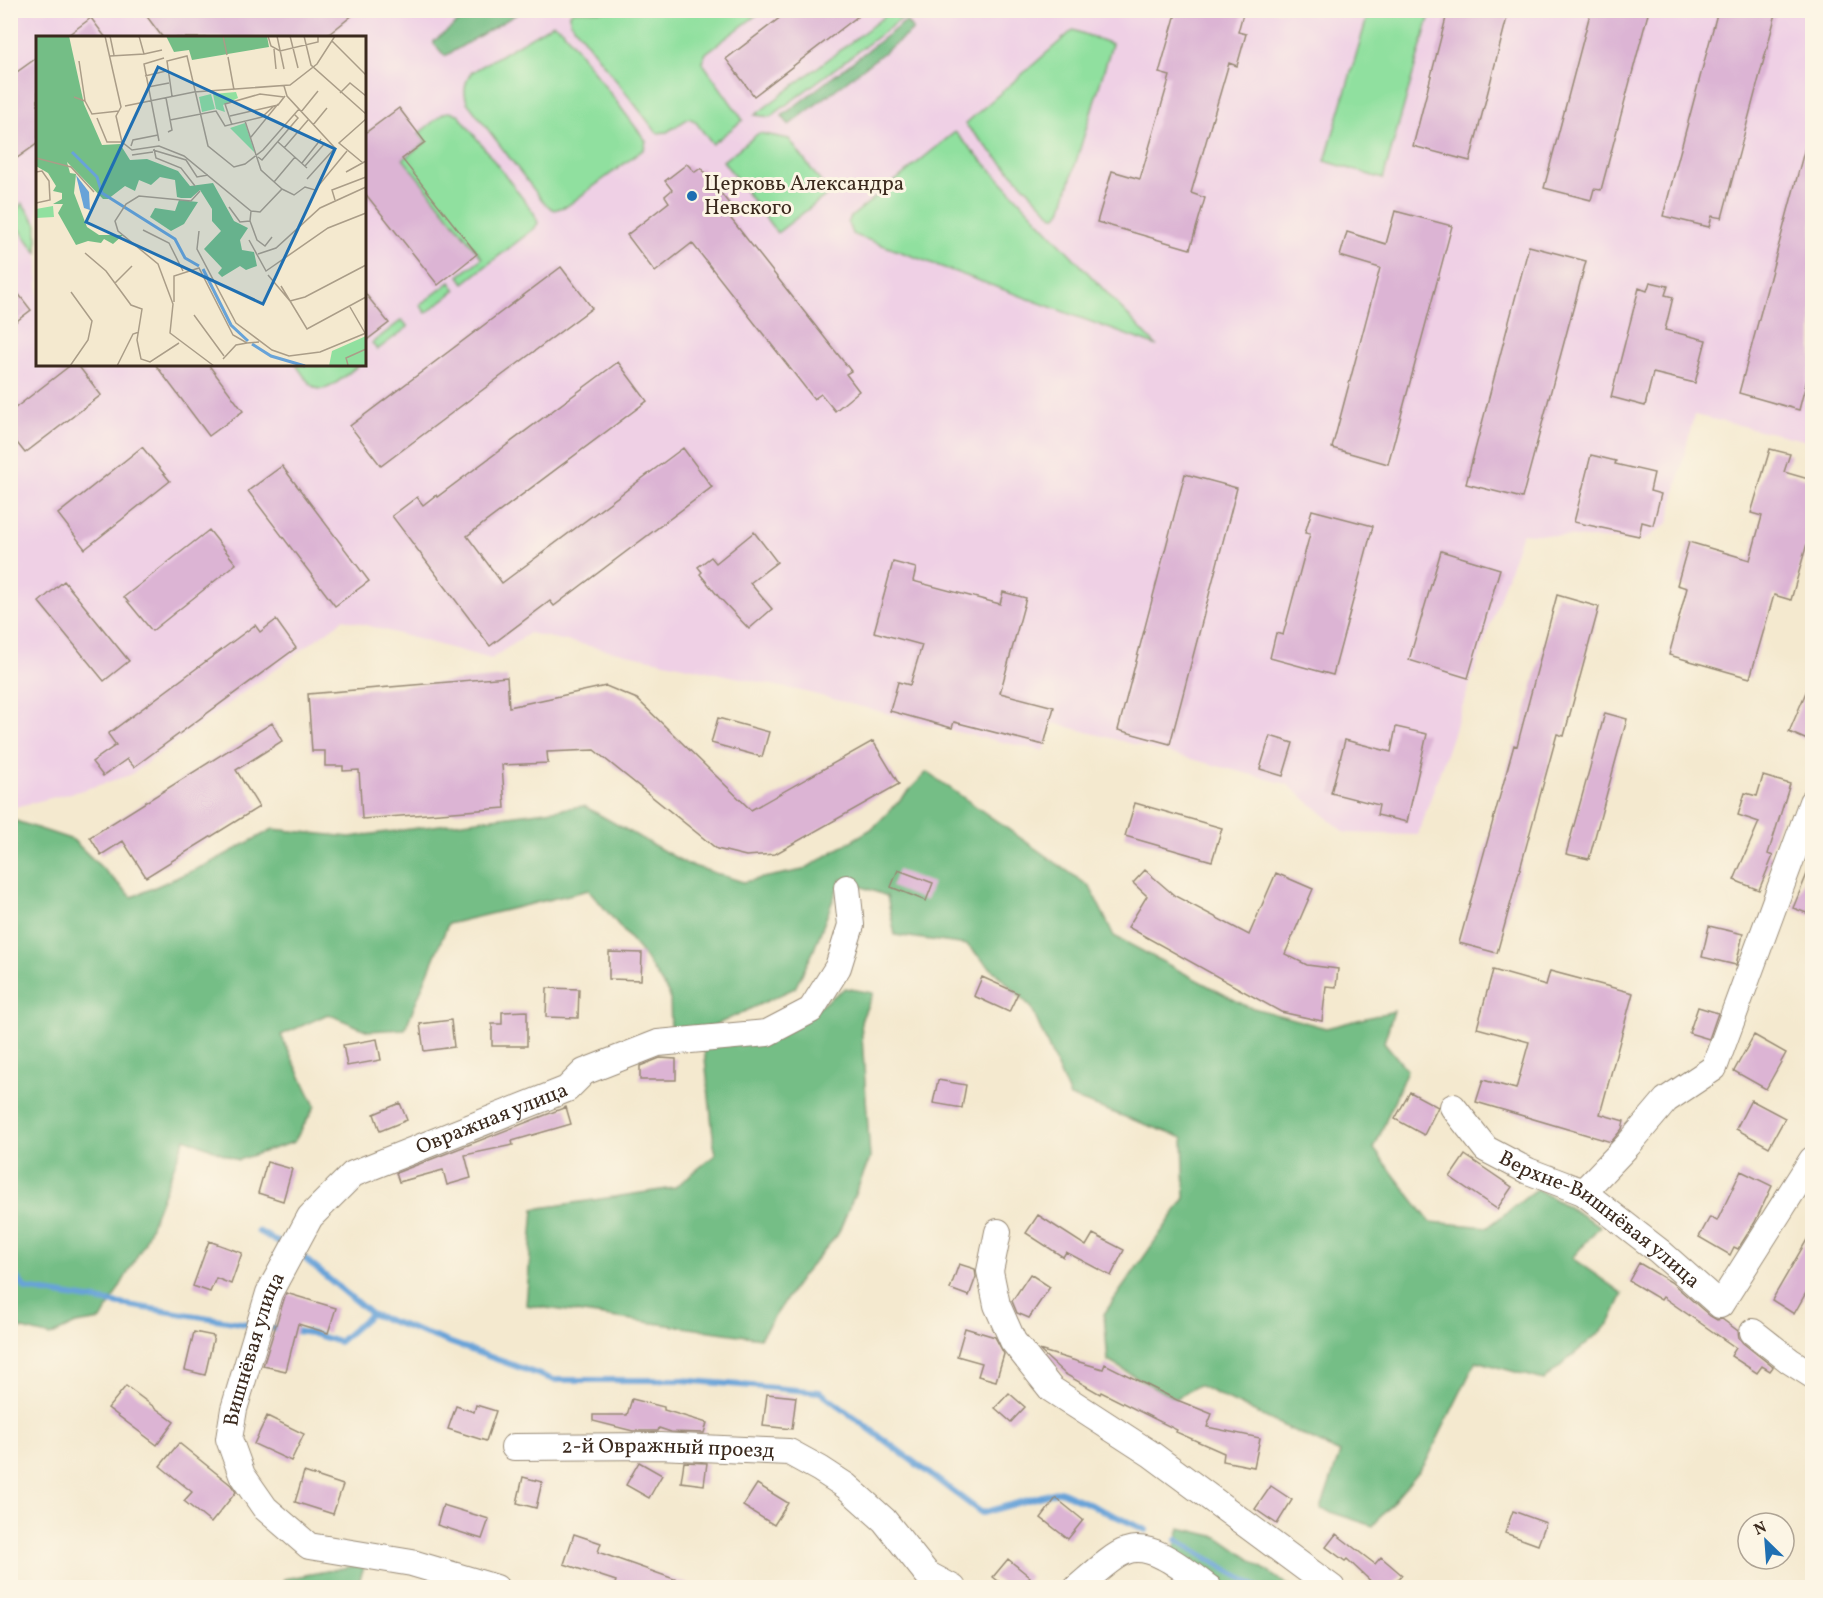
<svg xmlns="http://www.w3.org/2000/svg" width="1823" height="1598" font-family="Vollkorn,serif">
<rect width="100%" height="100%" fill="#fcf5e5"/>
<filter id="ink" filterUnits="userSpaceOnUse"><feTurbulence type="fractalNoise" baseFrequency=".0167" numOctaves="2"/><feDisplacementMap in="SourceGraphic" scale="12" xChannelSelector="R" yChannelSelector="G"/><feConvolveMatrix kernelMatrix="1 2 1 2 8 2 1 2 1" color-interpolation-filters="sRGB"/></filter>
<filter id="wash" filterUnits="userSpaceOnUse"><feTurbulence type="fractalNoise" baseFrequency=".008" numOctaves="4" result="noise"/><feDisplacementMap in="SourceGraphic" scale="24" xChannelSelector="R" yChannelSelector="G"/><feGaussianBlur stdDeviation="1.35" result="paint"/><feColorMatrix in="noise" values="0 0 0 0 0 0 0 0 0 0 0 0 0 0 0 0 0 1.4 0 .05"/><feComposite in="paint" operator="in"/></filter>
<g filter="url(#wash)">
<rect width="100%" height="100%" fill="#f4e9cf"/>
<!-- built -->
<path fill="#efd0e5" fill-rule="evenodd" d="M 10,11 L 1812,11 L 1812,442 L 1694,415 L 1668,523 L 1641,542 L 1522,533 L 1418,835 L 1346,833 L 1287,784 L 1053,723 L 1044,751 L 953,731 L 806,692 L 529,633 L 491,659 L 344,619 L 130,775 L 83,790 L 11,808 ZM 38,38 L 364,38 L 364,364 L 38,364 Z"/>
<!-- green -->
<path fill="#90e09f" stroke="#66855e" stroke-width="1.5" d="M 893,10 L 912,11 L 770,117 L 755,115 Z
M 573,11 L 762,11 L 706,53 L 702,62 L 743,120 L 712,144 L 695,121 L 689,118 L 667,132 L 657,133 L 570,21 L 570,14 Z
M 1369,11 L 1431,11 L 1383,179 L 1325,161 Z
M 553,24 L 562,29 L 646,141 L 644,149 L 567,206 L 554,210 L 544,203 L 467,102 C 463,91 464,82 472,72 Z
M 1073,30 L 1112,44 L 1061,211 L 1057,216 L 1053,216 L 965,124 Z
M 449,112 L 458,114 L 534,213 L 538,223 L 535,228 L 464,283 L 459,276 L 482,258 L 403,159 L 426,142 L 419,133 L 444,113 Z
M 955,132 L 1157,346 L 852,234 L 848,223 L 851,217 Z
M 759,133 L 789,139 L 829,193 L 777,233 L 723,161 Z
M 22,203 L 37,224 L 37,253 L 15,223 L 15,212 Z
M 450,282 L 456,290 L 426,313 L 420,305 Z
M 402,320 L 408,327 L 377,350 L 372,343 Z
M 296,365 L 359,365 C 348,372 328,396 314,387 C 307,383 301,371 296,365 Z"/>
<!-- forest -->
<path fill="#74be86" stroke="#587452" stroke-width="1.5" d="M 473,11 L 522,11 L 445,56 L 434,44 L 434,41 Z
M 906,21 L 913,30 L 789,125 L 782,116 Z
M 927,772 L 1090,887 L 1114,936 L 1246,1006 L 1326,1028 L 1394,1011 L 1384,1042 L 1407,1070 L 1374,1149 L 1430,1222 L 1488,1227 L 1537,1189 L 1600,1226 L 1572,1258 L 1623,1294 L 1609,1324 L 1544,1380 L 1476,1361 L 1425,1464 L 1373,1526 L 1321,1509 L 1340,1453 L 1198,1385 L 1172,1401 L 1173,1398 L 1108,1361 L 1104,1314 L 1185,1198 L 1183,1138 L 1070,1097 L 1031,1007 L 967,945 L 895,935 L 887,896 L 841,879 L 813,952 L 795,988 L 711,1027 L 671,1031 L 670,996 L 642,953 L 589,890 L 448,924 L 405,1029 L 368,1031 L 328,1014 L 281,1035 L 315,1106 L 294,1142 L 238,1160 L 185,1138 L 144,1244 L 101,1320 L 76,1324 L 50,1336 L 11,1326 L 10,819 L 73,840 L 132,897 L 210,863 L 273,829 L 350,837 L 584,806 L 687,864 L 743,882 L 803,870 L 873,828 Z
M 845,988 L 873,993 L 861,1021 L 870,1158 L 838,1234 L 802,1276 L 760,1338 L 526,1305 L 534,1209 L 674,1188 L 715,1155 L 704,1048 L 791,1027 Z
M 1180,1528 L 1218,1537 L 1290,1587 L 1219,1587 L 1173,1553 Z
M 365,1564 L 357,1587 L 281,1588 L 284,1579 Z"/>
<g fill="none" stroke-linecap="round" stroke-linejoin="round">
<!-- stream -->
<path stroke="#68a3d8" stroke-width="6" d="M 258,1231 L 287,1247
M 298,1253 L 371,1314
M 10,1269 L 26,1289 L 253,1325
M 266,1327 L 310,1333 L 339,1342 L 371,1314 L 554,1380 L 682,1380 L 820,1392 L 982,1513 L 1060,1491 L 1146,1530
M 1177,1540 L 1258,1588"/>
</g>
<g id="blocks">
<!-- building -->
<path fill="#dcb4d4" d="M 142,10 L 359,10 L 324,38 L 163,38 Z
M 790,10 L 866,10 L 754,96 L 726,59 Z
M 1177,10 L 1244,10 L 1238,32 L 1246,34 L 1237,66 L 1229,63 L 1191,193 L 1205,198 L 1190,249 L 1097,222 L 1112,171 L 1140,179 L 1170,76 L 1159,73 Z
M 1448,10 L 1509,10 L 1470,161 L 1413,146 Z
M 1591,10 L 1649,10 L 1601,190 L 1594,189 L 1591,200 L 1544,188 Z
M 1718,10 L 1777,10 L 1722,218 L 1712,216 L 1709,227 L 1663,216 Z
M 91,18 L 106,38 L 64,38 Z
M 38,57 L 38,143 L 10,163 L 10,77 Z
M 399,108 L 425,142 L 402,159 L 477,254 L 438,285 L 364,192 L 364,134 Z
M 1807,140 L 1812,141 L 1812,360 L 1799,410 L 1739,393 Z
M 687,164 L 695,172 L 701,168 L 734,210 L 728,215 L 851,371 L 846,374 L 859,391 L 835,411 L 821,394 L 814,399 L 692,243 L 655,272 L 627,235 L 669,202 L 665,196 L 672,190 L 665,181 Z
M 1395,211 L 1452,226 L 1388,464 L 1332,448 L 1380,268 L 1340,256 L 1347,232 L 1386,244 Z
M 1529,246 L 1586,261 L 1522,498 L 1466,484 Z
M 561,267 L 592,308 L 381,466 L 350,426 Z
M 1650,282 L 1668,286 L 1665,295 L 1673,297 L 1665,330 L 1706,340 L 1695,383 L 1653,373 L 1645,406 L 1611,397 L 1639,288 L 1647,291 Z
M 10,283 L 31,310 L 10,326 Z
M 364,292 L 389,323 L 364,342 Z
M 618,362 L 647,401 L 467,536 L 502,583 L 683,448 L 712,487 L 554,606 L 550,601 L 490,646 L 392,516 L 417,497 L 423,505 L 436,495 L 437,497 Z
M 72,364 L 77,364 L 101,395 L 25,453 L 10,434 L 10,412 Z
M 155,364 L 208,364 L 243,411 L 209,436 Z
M 142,447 L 170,481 L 85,549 L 58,514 Z
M 1770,449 L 1790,454 L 1784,472 L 1812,480 L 1812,499 L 1805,524 L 1812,526 L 1791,600 L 1774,595 L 1750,678 L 1669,655 L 1687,588 L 1677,585 L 1689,542 L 1750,560 L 1762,516 L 1751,513 Z
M 1591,455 L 1616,461 L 1615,464 L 1654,473 L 1650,491 L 1661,494 L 1653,525 L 1642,522 L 1639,536 L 1574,522 Z
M 282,466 L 369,581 L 335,606 L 248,491 Z
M 1185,474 L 1237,488 L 1170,744 L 1118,730 Z
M 1312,510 L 1373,526 L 1333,675 L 1270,658 L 1276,633 L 1283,635 L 1310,534 L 1305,533 Z
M 209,530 L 236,564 L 152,631 L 124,597 Z
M 754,532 L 777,562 L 750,583 L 772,609 L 749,629 L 718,596 L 700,574 L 702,572 L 698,567 L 711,557 L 716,563 Z
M 1441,551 L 1500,569 L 1468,678 L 1409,660 Z
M 893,562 L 916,568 L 913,581 L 1000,604 L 1003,592 L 1026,598 L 1000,693 L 1054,707 L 1044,745 L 954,722 L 952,728 L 890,711 L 898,682 L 910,685 L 922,645 L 874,632 Z
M 64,581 L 129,661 L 104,681 L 39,602 Z
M 1557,595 L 1599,607 L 1564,736 L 1557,734 L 1497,953 L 1459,943 L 1514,745 L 1517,746 Z
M 276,620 L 296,648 L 134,767 L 127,759 L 103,776 L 92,762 L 116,745 L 108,734 L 255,625 L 260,632 Z
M 507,677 L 509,707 L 606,686 L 637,699 L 751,810 L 873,741 L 899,784 L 775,854 L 746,856 L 717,849 L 594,750 L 547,752 L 548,763 L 502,765 L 505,808 L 362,819 L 359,770 L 343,771 L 343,766 L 325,766 L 325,751 L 312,751 L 308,694 Z
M 1812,678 L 1812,742 L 1789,732 Z
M 1605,713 L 1627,719 L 1589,859 L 1566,854 Z
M 718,718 L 769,732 L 762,757 L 711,743 Z
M 272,723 L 282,741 L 236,770 L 259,807 L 146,877 L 123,841 L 101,855 L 90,837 Z
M 1396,727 L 1427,734 L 1407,822 L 1377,815 L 1379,805 L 1331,793 L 1345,740 L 1391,752 Z
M 1270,736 L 1293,743 L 1283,776 L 1260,769 Z
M 1763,776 L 1790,784 L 1768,854 L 1773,856 L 1759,890 L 1734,880 L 1759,822 L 1738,815 L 1745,793 L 1757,796 Z
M 1135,803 L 1222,828 L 1212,861 L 1125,836 Z
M 1812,862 L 1812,915 L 1793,908 Z
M 898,870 L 933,883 L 926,901 L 891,887 Z
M 1145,870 L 1175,896 L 1249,935 L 1276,873 L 1313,889 L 1285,954 L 1307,965 L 1338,969 L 1336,987 L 1326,986 L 1322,1021 L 1281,1012 L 1128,927 L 1147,896 L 1133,883 Z
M 1709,926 L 1743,934 L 1736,965 L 1702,957 Z
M 609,952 L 642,953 L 641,980 L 609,979 Z
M 1493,970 L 1546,985 L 1550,971 L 1633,993 L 1600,1114 L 1624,1121 L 1622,1129 L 1611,1142 L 1476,1102 L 1483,1080 L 1516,1089 L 1529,1042 L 1477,1028 Z
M 982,977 L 1018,993 L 1009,1012 L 974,996 Z
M 547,988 L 579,989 L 578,1018 L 546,1017 Z
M 1698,1007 L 1718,1013 L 1709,1039 L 1689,1033 Z
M 527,1011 L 527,1046 L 492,1046 L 492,1024 L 502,1024 L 502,1012 Z
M 451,1020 L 454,1047 L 424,1051 L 420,1024 Z
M 1754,1035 L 1786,1053 L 1766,1089 L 1734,1071 Z
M 377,1039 L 381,1060 L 347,1066 L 343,1045 Z
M 660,1058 L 676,1059 L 676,1080 L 640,1080 L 640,1066 Z
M 938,1080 L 966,1085 L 962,1108 L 933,1103 Z
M 1410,1092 L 1438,1107 L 1424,1135 L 1395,1119 Z
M 1751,1100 L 1785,1118 L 1769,1147 L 1736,1129 Z
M 400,1103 L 407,1120 L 380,1131 L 374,1114 Z
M 566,1107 L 571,1124 L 512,1141 L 513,1145 L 465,1155 L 471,1178 L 447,1185 L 443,1170 L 399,1182 L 396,1173 Z
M 1465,1155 L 1512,1187 L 1497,1209 L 1450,1177 Z
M 267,1162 L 292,1169 L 283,1201 L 258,1193 Z
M 1741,1171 L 1772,1186 L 1755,1222 L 1738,1249 L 1734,1247 L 1730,1255 L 1699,1237 L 1710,1217 L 1717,1221 Z
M 1038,1215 L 1086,1246 L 1093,1234 L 1124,1250 L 1111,1276 L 1066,1252 L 1063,1257 L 1026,1233 Z
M 1812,1231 L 1812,1282 L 1794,1314 L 1772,1300 Z
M 209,1241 L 242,1253 L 231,1284 L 216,1278 L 210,1292 L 193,1286 Z
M 1639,1263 L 1671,1282 L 1710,1316 L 1717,1320 L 1722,1319 L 1738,1331 L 1739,1338 L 1743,1343 L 1773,1367 L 1770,1371 L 1762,1366 L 1757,1373 L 1731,1356 L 1736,1348 L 1663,1297 L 1661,1300 L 1629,1281 Z
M 959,1264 L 975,1269 L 976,1277 L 969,1296 L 950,1289 Z
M 1030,1274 L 1050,1287 L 1029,1318 L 1017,1313 L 1012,1301 Z
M 286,1293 L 336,1308 L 328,1333 L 298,1324 L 286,1371 L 263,1366 Z
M 965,1328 L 995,1337 L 1004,1354 L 996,1381 L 978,1376 L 982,1363 L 957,1356 Z
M 194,1332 L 214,1336 L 205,1375 L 185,1370 Z
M 1039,1350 L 1103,1369 L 1105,1364 L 1177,1400 L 1212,1414 L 1207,1427 L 1260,1438 L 1254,1467 L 1223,1461 L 1224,1453 L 1176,1432 L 1177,1430 L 1101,1392 L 1100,1394 L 1065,1374 Z
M 126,1386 L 174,1422 L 157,1445 L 108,1408 Z
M 1009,1393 L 1025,1407 L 1011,1422 L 995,1408 Z
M 767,1394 L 796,1397 L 792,1429 L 763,1426 Z
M 632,1399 L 664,1407 L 664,1410 L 707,1423 L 704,1433 L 671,1432 L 659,1428 L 658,1431 L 633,1431 L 593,1421 L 593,1415 L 627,1415 Z
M 476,1405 L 496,1411 L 486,1441 L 448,1429 L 456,1406 L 474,1412 Z
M 267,1416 L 304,1434 L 291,1461 L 254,1444 Z
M 179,1443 L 231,1485 L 236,1492 L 211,1523 L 184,1501 L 192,1492 L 160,1466 Z
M 639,1462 L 662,1475 L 649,1498 L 626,1485 Z
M 684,1462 L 707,1463 L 704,1485 L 681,1482 Z
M 304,1472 L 343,1485 L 333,1514 L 295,1502 Z
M 523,1477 L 542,1482 L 536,1508 L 517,1503 Z
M 757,1484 L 788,1503 L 774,1525 L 743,1506 Z
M 1271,1486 L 1292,1500 L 1277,1524 L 1255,1509 Z
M 1056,1498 L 1083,1520 L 1068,1539 L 1041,1518 Z
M 443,1505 L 489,1519 L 482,1539 L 437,1525 Z
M 1513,1511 L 1546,1523 L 1538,1545 L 1505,1533 Z
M 574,1534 L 601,1543 L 598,1552 L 691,1585 L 691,1587 L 614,1587 L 616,1581 L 564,1564 Z
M 1336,1534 L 1375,1564 L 1381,1557 L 1402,1575 L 1391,1587 L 1377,1587 L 1347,1559 L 1345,1561 L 1326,1547 Z
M 1008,1559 L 1030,1577 L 1022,1587 L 1006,1587 L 993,1577 Z"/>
</g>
</g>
<g filter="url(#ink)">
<use href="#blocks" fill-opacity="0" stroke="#988a76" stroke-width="1.5"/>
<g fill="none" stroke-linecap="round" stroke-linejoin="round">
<defs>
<g id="minor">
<path id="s1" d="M 1453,1107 L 1486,1149 L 1528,1171 L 1583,1192 L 1659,1251 L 1720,1305 L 1812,1160"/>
<path d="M 1583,1192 L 1628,1145 L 1666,1100 L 1714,1068 L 1812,802"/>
<path d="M 998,1232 L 990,1271 L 997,1305 L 1013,1341 L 1051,1389 L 1151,1454 L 1332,1588"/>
<path d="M 1753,1332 L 1790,1361 L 1812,1375"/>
<path id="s2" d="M 514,1447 L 659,1446 L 789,1452 L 820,1469 L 846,1486 L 884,1520 L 927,1574 L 953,1588"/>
<path id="s3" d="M 496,1588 L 412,1563 L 309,1546 L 265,1508 L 242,1475 L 229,1439 L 234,1409 L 269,1293 L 310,1217 L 353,1174 L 567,1089 L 584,1072 L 658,1043 L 767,1033 L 811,1010 L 838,967 L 851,925 L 847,888"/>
<path d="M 1077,1588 C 1089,1578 1113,1555 1126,1551 C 1153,1541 1188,1573 1209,1588"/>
</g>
</defs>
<!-- minor casing -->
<use href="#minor" stroke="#988a76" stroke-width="28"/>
<!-- minor -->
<use href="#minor" stroke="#fff" stroke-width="26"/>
</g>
</g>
<!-- markers -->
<circle fill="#1f6fb2" stroke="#fcf5e5" stroke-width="2" cx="692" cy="196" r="6"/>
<g text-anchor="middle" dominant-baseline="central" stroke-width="6" stroke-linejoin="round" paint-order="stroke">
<!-- poi labels -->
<g font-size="21" fill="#3b2a1e" stroke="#fcf5e5" text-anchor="start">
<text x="704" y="184">Церковь Александра<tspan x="704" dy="24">Невского</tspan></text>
</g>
<!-- street labels -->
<g font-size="21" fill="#3b2a1e" stroke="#fcf5e5">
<text stroke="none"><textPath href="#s3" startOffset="777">Овражная улица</textPath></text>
<text stroke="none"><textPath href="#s1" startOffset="188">Верхне-Вишнёвая улица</textPath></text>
<text stroke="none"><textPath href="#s3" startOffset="422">Вишнёвая улица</textPath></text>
<text stroke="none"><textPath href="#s2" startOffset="154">2-й Овражный проезд</textPath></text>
</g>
</g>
<!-- overview -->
<g transform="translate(36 36)">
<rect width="330" height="330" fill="#f4e9cf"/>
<path d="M 200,56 L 202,62 L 187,69 L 189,76 L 180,73 L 177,58 ZM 175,58 L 179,73 L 166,76 L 163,61 ZM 209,87 L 219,117 L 194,92 ZM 17,170 L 18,181 L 0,182 L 0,173 ZM 330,300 L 330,330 L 293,330 L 296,315 Z" fill="#90e09f"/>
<path d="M 0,0 L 33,0 L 48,68 L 66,109 L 84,108 L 94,124 L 111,123 L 142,135 L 154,150 L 177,147 L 198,185 L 212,192 L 204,204 L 206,214 L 218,216 L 221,230 L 210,234 L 204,230 L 186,241 L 182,237 L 186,232 L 168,213 L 185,195 L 176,185 L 176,173 L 164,154 L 155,162 L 145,162 L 141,161 L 139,144 L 124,141 L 115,149 L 103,144 L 99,155 L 89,150 L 72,163 L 67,163 L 31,126 L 34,137 L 40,138 L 38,157 L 51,191 L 63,199 L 87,199 L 77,208 L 68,203 L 65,207 L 52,205 L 40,209 L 22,177 L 27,168 L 17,168 L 26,163 L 26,157 L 17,155 L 20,150 L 12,137 L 0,130 ZM 130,0 L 231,0 L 233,11 L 156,24 L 153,14 L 138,16 ZM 143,164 L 162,166 L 148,188 L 135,195 L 114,181 L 119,172 L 139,175 Z" fill="#74be86"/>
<path d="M 40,139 L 53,156 L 54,174 L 48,172 Z" fill="#68a3d8"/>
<path fill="none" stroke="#68a3d8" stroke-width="3" d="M 36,116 L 61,141 L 66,157 L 139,203 L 149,222 L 163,230M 167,233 L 195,289 L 212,305M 216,308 L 235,320 L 269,330"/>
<path fill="none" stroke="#aa9d88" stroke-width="1.5" d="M 69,0 L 85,71 L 80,80 L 86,106 L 96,114 L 123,110 L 148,120 L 215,175 L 224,176 L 246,153 L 258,159 L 269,151 L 279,154 L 311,115M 74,0 L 78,19M 187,0 L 191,19M 232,0 L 235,10 L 244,15 L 282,6 L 282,0M 241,0 L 248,33M 254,0 L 262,32M 268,0 L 275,29 L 330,78M 296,5 L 330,39M 238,13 L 240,33M 108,18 L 126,14M 74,20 L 108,18 L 103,0M 192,21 L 198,54M 109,40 L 130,35M 248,50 L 251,60 L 299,112 L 271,143M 112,51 L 133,47M 304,57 L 314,47 L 330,60M 136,60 L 131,25 L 151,20 L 172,110 L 198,131 L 209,128 L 227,114 L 263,73M 38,61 L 49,65 L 43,25M 130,62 L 136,94 L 132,96M 49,65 L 56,78 L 83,75M 89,70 L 158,56 L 254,49 L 281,28 L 299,0M 265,76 L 282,55M 194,80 L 242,69 L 249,60M 61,82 L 71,106 L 86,106M 134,84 L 180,75 L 189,90 L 226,81 L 238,70M 209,85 L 225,134 L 246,153M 196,89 L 189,68 L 224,58 L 248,61M 277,89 L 291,72M 215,101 L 242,68M 123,105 L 108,28 L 128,22M 242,106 L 271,132M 95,110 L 97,104 L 122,99M 248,112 L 272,84M 118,113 L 120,122 L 145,132 L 159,150M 117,114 L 150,124 L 161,141 L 172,139M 96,119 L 117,116M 222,121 L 226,124 L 262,82 L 258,78M 0,122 L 35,131 L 58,156M 266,127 L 285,103M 327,127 L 303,107 L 330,83M 269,130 L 289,107M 0,136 L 6,135 L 13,145 L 14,164 L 0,167M 310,136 L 330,125M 238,146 L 259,121M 164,155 L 155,165 L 103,160 L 90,168 L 79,185 L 82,195 L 122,228 L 137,268 L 134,297 L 178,330M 299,164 L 296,154 L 330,141M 193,171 L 204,186 L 214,185M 215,175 L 214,185 L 221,204 L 229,210 L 236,201M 107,194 L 133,207 L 147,235M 163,195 L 161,213 L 200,287 L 236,314 L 253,320 L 284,316 L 330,297M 213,204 L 230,235 L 292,192 L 330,177M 49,217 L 70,235 L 95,269 L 106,273 L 101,304 L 105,323 L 114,326 L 143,307M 222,218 L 240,212 L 284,172 L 330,151M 232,239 L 254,265M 79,247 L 96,230M 245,250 L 271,293 L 330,261M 254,265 L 269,261 L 330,229M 138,266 L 138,240 L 163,232 L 197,299 L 211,307 L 223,306M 314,271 L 329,297M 158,279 L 188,320M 187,323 L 200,309 L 211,307M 312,329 L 310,322 L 330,313M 34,330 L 52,304 L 56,285 L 35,256M 81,330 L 97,298 L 103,296"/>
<path fill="#1f6fb2" fill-opacity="0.15" stroke="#1f6fb2" stroke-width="3" d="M 122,31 L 299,113 L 227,268 L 50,186 Z"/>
<rect width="330" height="330" fill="none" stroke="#3b2a1e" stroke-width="3"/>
</g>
<!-- margin -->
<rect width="1823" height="1598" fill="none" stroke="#fcf5e5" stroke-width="36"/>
<!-- north arrow -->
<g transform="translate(1766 1541) rotate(335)"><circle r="28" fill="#fcf5e5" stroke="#afa495" stroke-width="1.5"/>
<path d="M0-4.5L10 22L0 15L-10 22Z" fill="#1f6fb2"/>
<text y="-9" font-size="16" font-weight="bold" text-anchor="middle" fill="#3b2a1e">N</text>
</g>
</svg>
